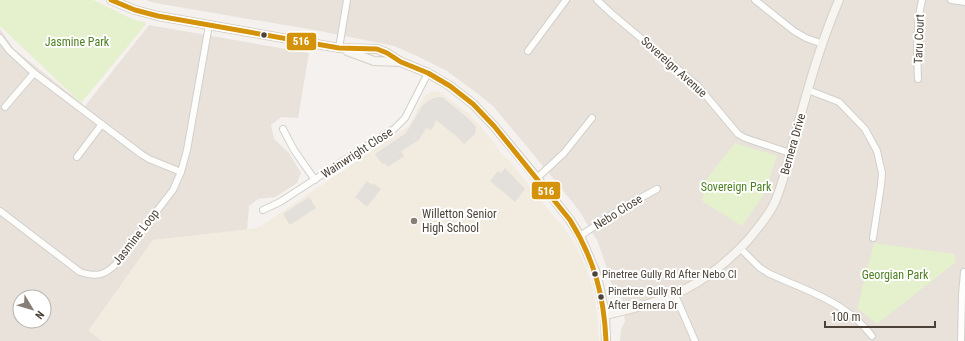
<svg xmlns="http://www.w3.org/2000/svg" width="965" height="341" font-family="'Roboto Condensed',sans-serif">
<rect width="100%" height="100%" fill="#f4f1ee"/>
<!-- residential -->
<path fill="#e8e2db" fill-rule="evenodd" d="M 146,0 L 965,0 L 965,341 L 620,341 L 621,330 L 625,321 L 622,298 L 614,294 L 607,268 L 597,240 L 578,209 L 534,155 L 493,106 L 474,91 L 447,71 L 417,56 L 394,46 L 320,31 L 155,3 Z
M 149,25 L 309,53 L 298,118 L 281,117 L 271,125 L 274,139 L 289,153 L 301,173 L 297,183 L 275,197 L 258,199 L 249,206 L 247,230 L 153,240 L 89,330 L 102,341 L 0,341 L 0,29 L 14,49 L 85,106 ZM 20,297 L 44,297 L 44,321 L 20,321 Z"/>
<!-- education -->
<path fill="#f2ebdf" d="M 432,91 L 440,92 L 469,114 L 479,125 L 494,142 L 501,154 L 509,160 L 553,216 L 563,226 L 576,246 L 586,268 L 593,290 L 597,312 L 599,341 L 102,341 L 89,331 L 153,240 L 258,228 L 409,126 L 424,97 Z"/>
<!-- green -->
<path fill="#e5f0cc" d="M 0,0 L 93,0 L 132,19 L 147,23 L 81,103 L 0,26 Z
M 735,143 L 777,156 L 764,194 L 742,226 L 702,201 L 706,180 Z
M 874,243 L 954,254 L 956,262 L 877,324 L 857,308 Z"/>
<!-- parking -->
<path fill="#e3e0dc" d="M 437,97 L 442,97 L 469,119 L 476,127 L 475,134 L 464,144 L 456,136 L 436,120 L 432,130 L 426,128 L 419,140 L 401,151 L 404,156 L 388,167 L 385,163 L 382,164 L 375,154 L 406,133 L 423,105 L 429,100 Z
M 505,168 L 525,189 L 515,202 L 490,181 L 498,171 L 501,173 Z
M 367,181 L 372,185 L 373,183 L 381,189 L 367,207 L 355,197 Z
M 309,197 L 316,208 L 290,225 L 283,214 Z"/>
<g fill="none" stroke-linecap="round" stroke-linejoin="round">
<defs>
<path id="street" d="M 597,0 L 612,14 L 697,85 L 738,134 L 745,138 L 790,153
M 755,0 L 794,31 L 806,38 L 823,44
M 951,0 L 965,2
M 0,38 L 9,50 L 34,73 L 141,154 L 149,159 L 181,172
M 339,48 L 347,0
M 528,51 L 566,0
M 918,79 C 917,53 916,25 922,0
M 808,90 L 839,102 L 865,129 L 877,151 L 882,173 L 881,185 L 873,238
M 5,107 L 34,73
M 283,129 L 294,150 L 315,180
M 77,157 L 102,124
M 537,178 L 564,153 L 592,118
M 263,210 L 280,202 L 360,150 L 394,129 L 405,118 L 428,73
M 0,211 L 80,272 C 96,277 104,276 116,264 L 173,190 L 181,172 L 187,150 L 209,25
M 580,236 L 622,208 L 657,189
M 740,248 L 759,267 L 768,273 C 793,285 820,293 843,309 C 854,316 864,326 872,336
M 675,295 L 695,341
M 961,341 L 962,295 L 964,272"/>
<path id="secondary" d="M 111,0 L 135,10 L 158,16 L 339,48 L 377,49 L 387,53 L 401,62 L 428,73 L 450,86 L 473,104 L 494,126 L 537,178 L 570,220 L 580,236 L 596,273 L 600,290 L 605,315 L 606,341
M 347,51 L 374,61 L 400,62
M 605,315 C 666,302 705,287 749,239 C 758,228 769,215 775,202 C 784,180 790,155 796,132 C 808,88 821,42 839,0"/>
</defs>
<!-- street casing -->
<use href="#street" stroke="#d2cfcb" stroke-width="8"/>
<!-- secondary casing -->
<use href="#secondary" stroke="#d6d0c5" stroke-width="10"/>
<!-- street -->
<use href="#street" stroke="#fdfdfc" stroke-width="6"/>
<!-- secondary -->
<use href="#secondary" stroke="#f7f5f1" stroke-width="8"/>
<defs>
<path id="bus-1" d="M 111,0 L 135,10 L 158,16 L 339,48 L 377,49 L 387,53 L 401,62 L 428,73 L 450,86 L 473,104 L 494,126 L 570,220 C 594,259 604,295 606,341"/>
</defs>
<!-- bus-1 casing -->
<use href="#bus-1" stroke="#fff" stroke-width="8"/>
<!-- bus-1 -->
<use href="#bus-1" stroke="#d5920b" stroke-width="5"/>
</g>
<!-- markers -->
<g fill="#4c4237" stroke="#fff" stroke-width="1.5">
<circle cx="264" cy="35" r="3.5"/>
<circle cx="595" cy="274" r="3.5"/>
<circle cx="601" cy="297" r="3.5"/>
</g>
<circle fill="#877f77" stroke="#fff" stroke-width="1.5" cx="414" cy="221" r="4"/>
<g text-anchor="middle" dominant-baseline="central" stroke-width="4" stroke-linejoin="round" paint-order="stroke">
<!-- bus labels -->
<g font-size="11" fill="#4c4237" stroke="#fff" text-anchor="start">
<text x="602" y="274">Pinetree Gully Rd After Nebo Cl</text>
<text x="608" y="291">Pinetree Gully Rd<tspan x="608" dy="14">After Bernera Dr</tspan></text>
</g>
<!-- street labels -->
<g font-size="12" fill="#4c4237" stroke="#fff">
<text transform="translate(919 39) rotate(-88)">Taru Court</text>
<text transform="translate(674 67) rotate(42)">Sovereign Avenue</text>
<text transform="translate(793 144) rotate(-74)">Bernera Drive</text>
<text transform="translate(357 153) rotate(-33)">Wainwright Close</text>
<text transform="translate(618 212) rotate(-32)">Nebo Close</text>
<text transform="translate(136 237) rotate(-52)">Jasmine Loop</text>
</g>
<!-- park labels -->
<g font-size="12" fill="#4f8121" stroke="#fff">
<text x="77" y="42">Jasmine Park</text>
<text x="736" y="187">Sovereign Park</text>
<text x="895" y="275">Georgian Park</text>
</g>
<!-- poi labels -->
<g font-size="12" fill="#4c4237" stroke="#fff" text-anchor="start">
<text x="422" y="214">Willetton Senior<tspan x="422" dy="14">High School</tspan></text>
</g>
</g>
<g stroke="#fff" stroke-width="1.5">
<rect x="286" y="32" width="31" height="19" rx="4" fill="#d5920b"/>
<rect x="531" y="181" width="30" height="19" rx="4" fill="#d5920b"/>
</g>
<g font-size="11" text-anchor="middle" font-weight="bold" fill="#fff">
<text x="301" y="45">516</text>
<text x="546" y="195">516</text>
</g>
<!-- north arrow -->
<g transform="translate(32 309) rotate(128)"><circle r="19" fill="#ffffff" stroke="#b7b3af"/>
<path d="M0-3L7 15L0 10L-7 15Z" fill="#877f77"/>
<text y="-6" font-size="11" font-weight="bold" text-anchor="middle" fill="#4c4237">N</text>
</g>
<!-- scale -->
<path d="M825 321v6h110v-6" fill="none" stroke="#4c4237" stroke-width="2"/>
<text x="831" y="321" font-size="12" fill="#4c4237" stroke="#ffffff" stroke-width="3" paint-order="stroke">100 m</text>
</svg>
